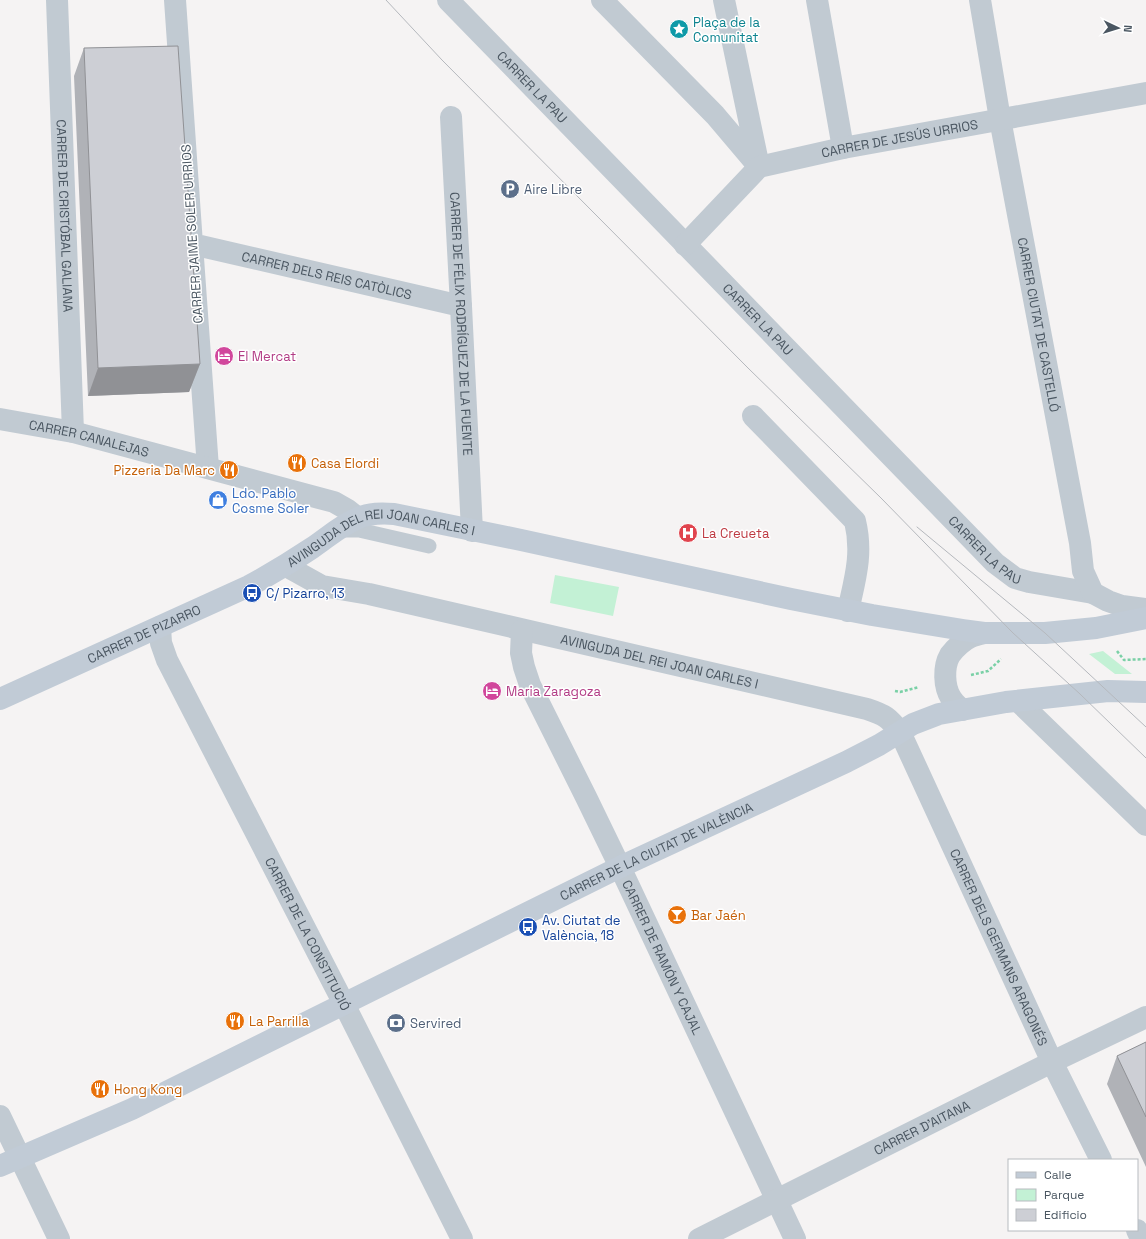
<svg xmlns="http://www.w3.org/2000/svg" width="1146" height="1239" font-family="'Space Grotesk',sans-serif">
<rect width="100%" height="100%" fill="#f5f3f3"/>
<!-- green -->
<path fill="#c3f1d5" d="M 555,575 L 619,587 L 613,616 L 550,603 Z
M 1103,651 L 1132,674 L 1115,674 L 1089,654 Z"/>
<g fill="none" stroke-linecap="round" stroke-linejoin="round">
<!-- path -->
<path stroke="#7ad0a6" stroke-width="2.5" stroke-dasharray="3 2" stroke-linecap="butt" d="M 1117,651 L 1124,660 L 1146,659
M 971,675 L 988,671 L 1001,659
M 895,691 L 900,692 L 919,687"/>
<!-- service -->
<path stroke="#c1cad2" stroke-width="15" d="M 338,530 L 359,530 L 429,546"/>
<!-- pedestrian -->
<path stroke="#c1cad2" stroke-width="22" d="M 192,244 L 208,468"/>
<!-- minor -->
<g stroke="#c1cad2" stroke-width="22">
<path id="s1" d="M 57,0 L 73,432"/>
<path id="s2" d="M 175,0 L 192,244 L 461,306"/>
<path id="s3" d="M 448,0 L 995,563 L 1015,578 L 1029,582 L 1093,593"/>
<path d="M 602,0 L 715,115 L 759,167 L 724,0"/>
<path d="M 817,0 L 843,148"/>
<path id="s4" d="M 980,0 L 1000,119 L 1080,543 L 1083,571 L 1093,593 L 1108,601 L 1122,606 L 1146,609"/>
<path id="s5" d="M 451,117 L 461,306 L 472,531"/>
<path id="s6" d="M 685,245 L 759,167 L 843,148 L 1146,93"/>
<path d="M 753,416 L 855,521 C 863,554 855,579 848,611"/>
<path id="s7" d="M 0,419 L 73,432 L 334,502 L 348,510 L 358,518"/>
<path id="s8" d="M 286,566 L 322,586 L 369,594 L 867,709 C 885,715 888,717 900,732 L 1052,1062 L 1101,1160"/>
<path id="s9" d="M 160,627 L 161,643 L 167,660 L 344,1004 L 462,1239"/>
<path id="s10" d="M 522,630 L 521,653 L 524,667 L 530,685 L 586,797 L 620,867 L 795,1239"/>
<path d="M 962,710 C 958,706 954,703 951,698 C 944,687 943,667 950,655 C 955,648 964,640 971,637 C 975,635 980,634 984,633"/>
<path d="M 0,1116 L 59,1239"/>
<path d="M 1137,1230 L 1141,1239"/>
<path id="s11" d="M 699,1239 L 1052,1062 L 1146,1017"/>
</g>
<!-- tertiary -->
<path stroke="#c1cad2" stroke-width="22" d="M 1018,701 L 1146,825"/>
<!-- secondary -->
<g stroke="#c1cbd6" stroke-width="22">
<path id="s12" d="M 0,699 L 249,586 C 271,574 291,562 312,548 C 327,538 341,525 358,518 C 370,513 381,513 394,514 L 521,540 L 791,599 L 872,615 L 963,630 L 984,633 L 1045,633 L 1096,628 L 1146,618"/>
<path id="s13" d="M 0,1166 L 132,1109 L 620,867 L 846,762 L 879,745 L 913,724 L 939,714 L 1006,702 L 1080,694 L 1108,691 L 1146,692"/>
</g>
<!-- tram -->
<path stroke="#b5b8bd" stroke-width="1" d="M 386,0 L 442,60 L 748,368 L 881,498 L 1013,633 L 1080,694 L 1146,758
M 917,527 L 1045,633 L 1146,727"/>
</g>
<!-- wall -->
<path fill="#b0b2b7" d="M 84,48 L 200,364 L 189,392 L 88,396 L 74,76 Z
M 1146,1042 L 1146,1167 L 1107,1084 L 1117,1056 Z"/>
<!-- shaded-wall -->
<path fill="#909195" d="M 200,364 L 189,392 L 88,396 L 98,368 Z"/>
<!-- building -->
<path fill="#cdcfd5" stroke="#909195" d="M 178,46 L 200,364 L 98,368 L 84,48 Z
M 1146,1042 L 1146,1117 L 1117,1056 Z"/>
<!-- icons -->
<defs>
<symbol id="sight-disc" viewBox="-11 -11 22 22"><circle r="9.5" fill="#0f9aa8" stroke="#fff"/><path d="M0-6L1.8-2.2L6-1.7L2.9 1.2L3.7 5.4L0 3.3L-3.7 5.4L-2.9 1.2L-6-1.7L-1.8-2.2Z" fill="#fff"/></symbol>
<symbol id="parking-disc" viewBox="-11 -11 22 22"><circle r="9.5" fill="#5c6f8a" stroke="#fff"/><path d="M-3.5-5.5H1a3.5 3.5 0 0 1 0 7H-1V5.5H-3.5ZM-1-3.4V-.6H.8a1.4 1.4 0 0 0 0-2.8Z" fill="#fff"/></symbol>
<symbol id="hotel-disc" viewBox="-11 -11 22 22"><circle r="9.5" fill="#d1479c" stroke="#fff"/><path d="M-6-4.5h1.5V1H6V5H4.5V3h-9V5H-6ZM-4 0a1.8 1.8 0 1 1 3.6 0ZM.5 0V-2.5h3Q6-2.5 6 0Z" fill="#fff"/></symbol>
<symbol id="restaurant-disc" viewBox="-11 -11 22 22"><circle r="9.5" fill="#e8710a" stroke="#fff"/><path d="M-5-6h1v4h1v-4h1v4h1v-4h1v5L-1.5 .5V6h-2V.5L-5-1ZM5-6V6H3V1.5H1.5Q1.5-4 5-6Z" fill="#fff"/></symbol>
<symbol id="shop-disc" viewBox="-11 -11 22 22"><circle r="9.5" fill="#3f7fe0" stroke="#fff"/><path d="M-5-2.5h2.3a2.7 3.5 0 0 1 5.4 0H5L5.5 6h-11ZM-1.5-2.5h3a1.5 2.3 0 0 0-3 0Z" fill="#fff"/></symbol>
<symbol id="hospital-disc" viewBox="-11 -11 22 22"><circle r="9.5" fill="#e0444e" stroke="#fff"/><path d="M-5-5h3v3.5h4V-5h3V5h-3V1.5h-4V5h-3Z" fill="#fff"/></symbol>
<symbol id="bus-disc" viewBox="-11 -11 22 22"><circle r="9.5" fill="#1a4fb4" stroke="#fff"/><path d="M-5-6H5V4H4V6H2V4H-2V6H-4V4H-5ZM-3.5-4V0h7V-4ZM-3.5 1.2v1.5H-2V1.2ZM2 1.2v1.5H3.5V1.2Z" fill="#fff"/></symbol>
<symbol id="bar-disc" viewBox="-11 -11 22 22"><circle r="9.5" fill="#e8710a" stroke="#fff"/><path d="M-6-5H6L.8 .8V4.5H3.5V6h-7V4.5H-.8V.8Z" fill="#fff"/></symbol>
<symbol id="bank-disc" viewBox="-11 -11 22 22"><circle r="9.5" fill="#5c6f8a" stroke="#fff"/><path d="M-6-4H6V4H-6ZM0-2.3a2.3 2.3 0 1 0 0 4.6a2.3 2.3 0 1 0 0-4.6Z" fill="#fff"/></symbol>
</defs>
<g fill-rule="evenodd">
<use href="#sight-disc" x="668" y="18" width="22" height="22"/>
<use href="#parking-disc" x="499" y="178" width="22" height="22"/>
<use href="#hotel-disc" x="213" y="345" width="22" height="22"/>
<use href="#restaurant-disc" x="286" y="452" width="22" height="22"/>
<use href="#restaurant-disc" x="218" y="459" width="22" height="22"/>
<use href="#shop-disc" x="207" y="489" width="22" height="22"/>
<use href="#hospital-disc" x="677" y="522" width="22" height="22"/>
<use href="#bus-disc" x="241" y="582" width="22" height="22"/>
<use href="#hotel-disc" x="481" y="680" width="22" height="22"/>
<use href="#bar-disc" x="666" y="904" width="22" height="22"/>
<use href="#bus-disc" x="517" y="916" width="22" height="22"/>
<use href="#restaurant-disc" x="224" y="1010" width="22" height="22"/>
<use href="#bank-disc" x="385" y="1012" width="22" height="22"/>
<use href="#restaurant-disc" x="89" y="1078" width="22" height="22"/>
</g>
<g text-anchor="middle" dominant-baseline="central" stroke-width="3" stroke-linejoin="round" paint-order="stroke">
<!-- culture labels -->
<g font-size="13" fill="#0d838f" stroke="#fff" text-anchor="start">
<text x="693" y="22">Plaça de la<tspan x="693" dy="15">Comunitat</tspan></text>
</g>
<!-- street labels -->
<g font-size="13" fill="#4a5661" stroke="#fff">
<text stroke="none"><textPath href="#s3" startOffset="121">CARRER LA PAU</textPath></text>
<text stroke="none"><textPath href="#s6" startOffset="251">CARRER DE JESÚS URRIOS</textPath></text>
<text stroke="none"><textPath href="#s1" startOffset="216">CARRER DE CRISTÓBAL GALIANA</textPath></text>
<text transform="translate(192 234) rotate(-94)">CARRER JAIME SOLER URRIOS</text>
<text stroke="none"><textPath href="#s2" startOffset="383">CARRER DELS REIS CATÒLICS</textPath></text>
<text stroke="none"><textPath href="#s3" startOffset="445">CARRER LA PAU</textPath></text>
<text stroke="none"><textPath href="#s5" startOffset="207">CARRER DE FÉLIX RODRÍGUEZ DE LA FUENTE</textPath></text>
<text stroke="none"><textPath href="#s4" startOffset="330">CARRER CIUTAT DE CASTELLÓ</textPath></text>
<text stroke="none"><textPath href="#s7" startOffset="91">CARRER CANALEJAS</textPath></text>
<text stroke="none"><textPath href="#s3" startOffset="769">CARRER LA PAU</textPath></text>
<text stroke="none"><textPath href="#s12" startOffset="420">AVINGUDA DEL REI JOAN CARLES I</textPath></text>
<text stroke="none"><textPath href="#s12" startOffset="158">CARRER DE PIZARRO</textPath></text>
<text stroke="none"><textPath href="#s8" startOffset="387">AVINGUDA DEL REI JOAN CARLES I</textPath></text>
<text stroke="none"><textPath href="#s13" startOffset="728">CARRER DE LA CIUTAT DE VALÈNCIA</textPath></text>
<text stroke="none"><textPath href="#s9" startOffset="342">CARRER DE LA CONSTITUCIÓ</textPath></text>
<text stroke="none"><textPath href="#s8" startOffset="878">CARRER DELS GERMANS ARAGONÉS</textPath></text>
<text stroke="none"><textPath href="#s10" startOffset="359">CARRER DE RAMÓN Y CAJAL</textPath></text>
<text stroke="none"><textPath href="#s11" startOffset="249">CARRER D'AITANA</textPath></text>
</g>
<!-- service labels -->
<g font-size="13" fill="#4e5e75" stroke="#fff" text-anchor="start">
<text x="524" y="189">Aire Libre</text>
<text x="410" y="1023">Servired</text>
</g>
<!-- hotel labels -->
<g font-size="13" fill="#b23c85" stroke="#fff" text-anchor="start">
<text x="238" y="356">El Mercat</text>
<text x="506" y="691">Maria Zaragoza</text>
</g>
<!-- food labels -->
<g font-size="13" fill="#c56008" stroke="#fff" text-anchor="start">
<text x="311" y="463">Casa Elordi</text>
<text x="215" y="470" text-anchor="end">Pizzeria Da Marc</text>
<text x="691" y="915">Bar Jaén</text>
<text x="249" y="1021">La Parrilla</text>
<text x="114" y="1089">Hong Kong</text>
</g>
<!-- shop labels -->
<g font-size="13" fill="#366cbe" stroke="#fff" text-anchor="start">
<text x="232" y="493">Ldo. Pablo<tspan x="232" dy="15">Cosme Soler</tspan></text>
</g>
<!-- health labels -->
<g font-size="13" fill="#be3a42" stroke="#fff" text-anchor="start">
<text x="702" y="533">La Creueta</text>
</g>
<!-- transit labels -->
<g font-size="13" fill="#164399" stroke="#fff" text-anchor="start">
<text x="266" y="593">C/ Pizarro, 13</text>
<text x="542" y="920">Av. Ciutat de<tspan x="542" dy="15">València, 18</tspan></text>
</g>
</g>
<!-- legend -->
<rect x="1008" y="1159" width="130" height="72" fill="#ffffff" stroke="#b7bbc0"/>
<rect x="1016" y="1172" width="20" height="6" fill="#c1cbd6" stroke="#b7bbc0"/>
<text x="1044" y="1179" font-size="12" fill="#4a5661">Calle</text>
<rect x="1016" y="1189" width="20" height="12" fill="#c3f1d5" stroke="#b7bbc0"/>
<text x="1044" y="1199" font-size="12" fill="#4a5661">Parque</text>
<rect x="1016" y="1209" width="20" height="12" fill="#cdcfd5" stroke="#b7bbc0"/>
<text x="1044" y="1219" font-size="12" fill="#4a5661">Edificio</text>
<!-- north arrow -->
<g transform="translate(1118 28) rotate(94)" stroke="#ffffff" stroke-width="3" paint-order="stroke">
<path d="M0-3L7 15L0 10L-7 15Z" fill="#4a5661"/>
<text y="-6" font-size="11" font-weight="bold" text-anchor="middle" fill="#4a5661">N</text>
</g>
</svg>
